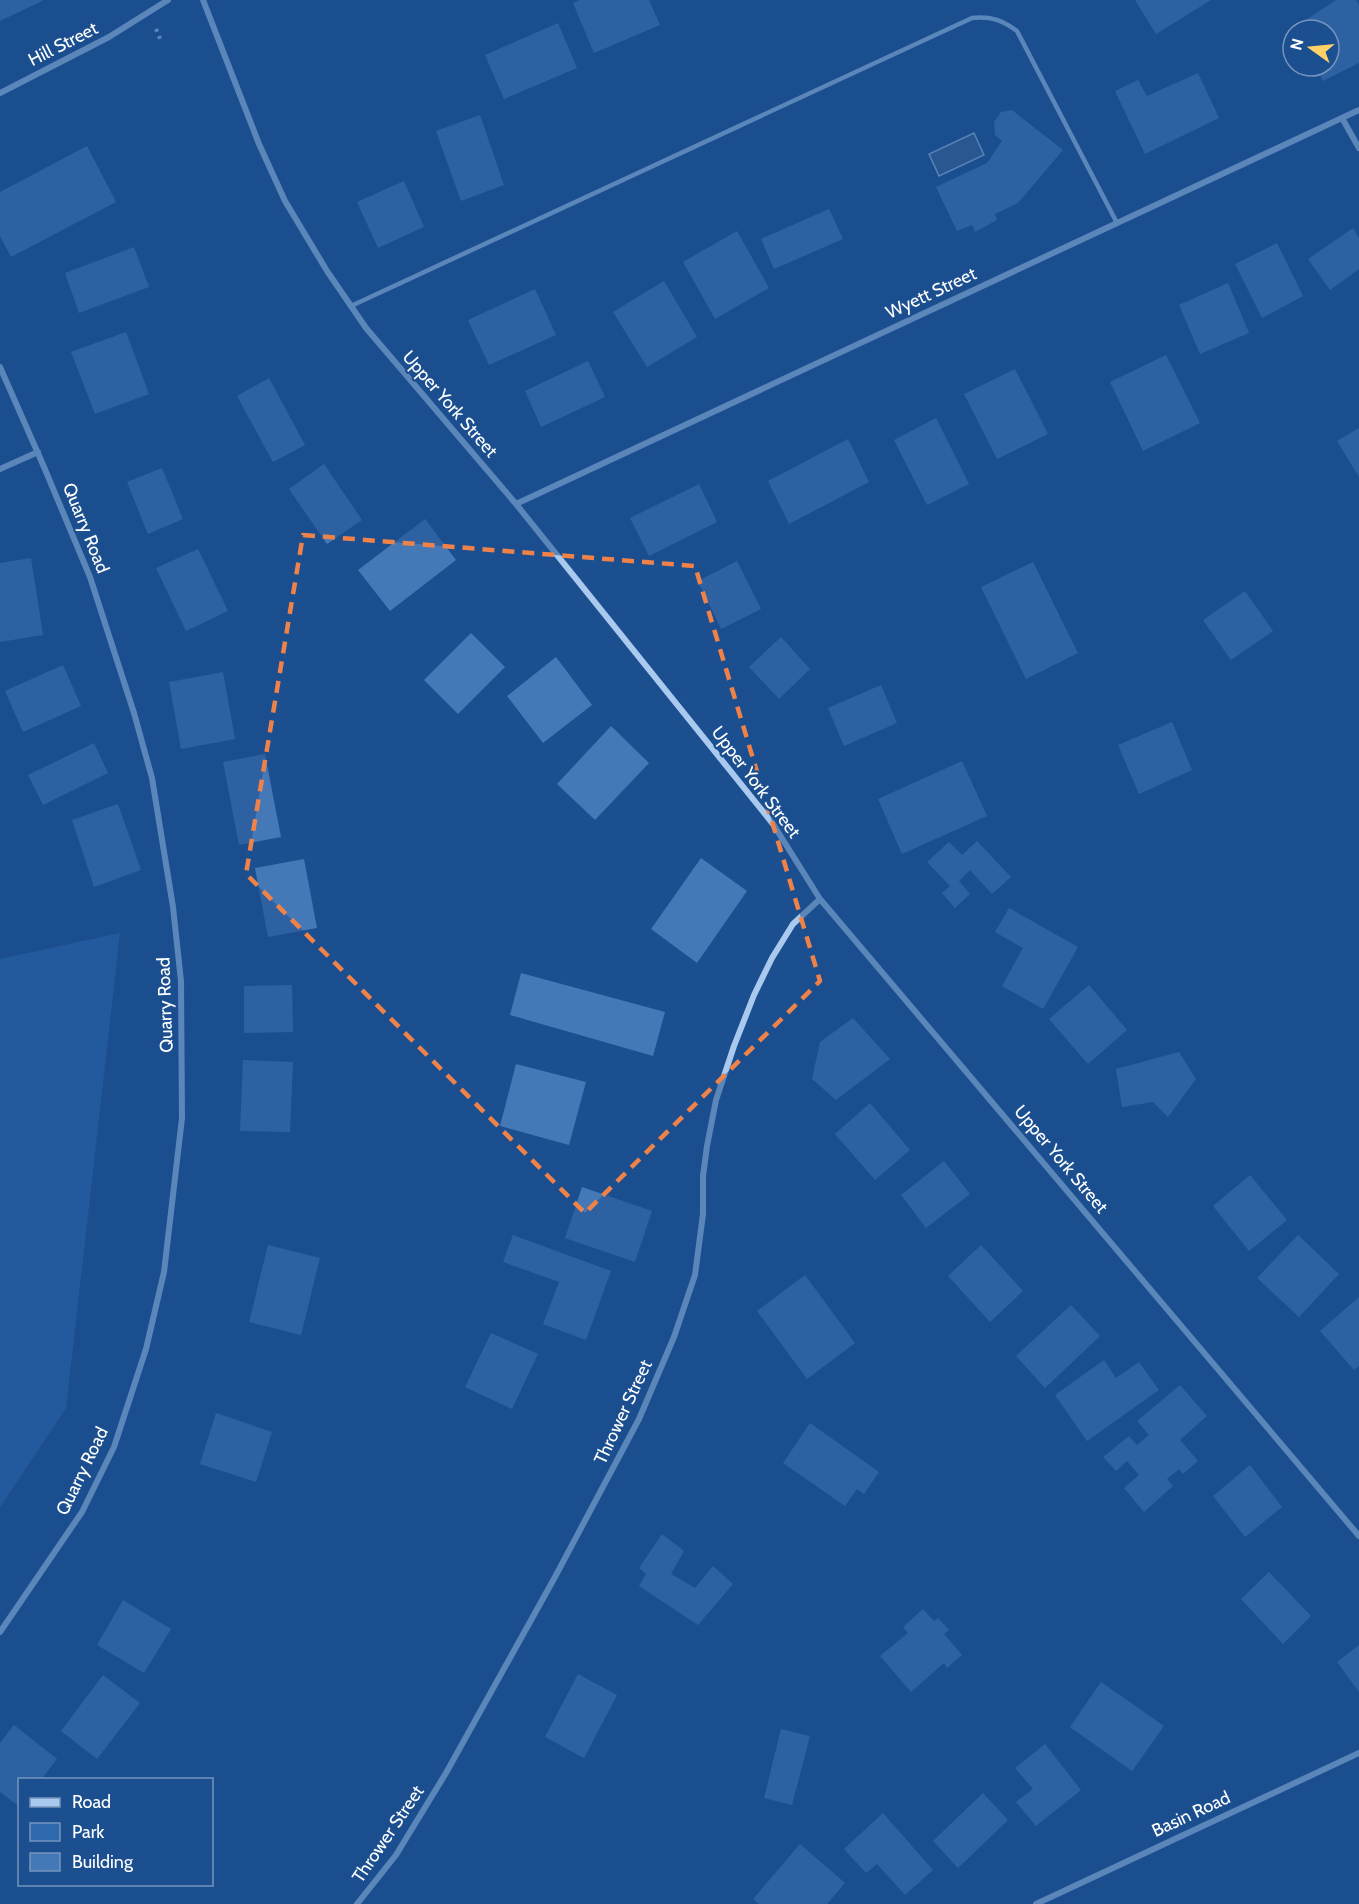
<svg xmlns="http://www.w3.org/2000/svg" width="1359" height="1904" font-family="Cabin,sans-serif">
<rect width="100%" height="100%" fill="#1b4f8f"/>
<!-- green -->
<path fill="#2e69ad" d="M 120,933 L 66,1408 L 0,1507 L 0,959 Z"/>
<!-- water -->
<path fill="#3c6290" stroke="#9cc4f0" stroke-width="1.5" d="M 974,133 L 984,155 L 939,176 L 929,154 Z"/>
<!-- building -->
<path fill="#4478b7" d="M 0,0 L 44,0 L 0,21 Z
M 580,0 L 649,0 L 660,25 L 594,53 L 573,3 Z
M 1135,0 L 1211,0 L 1156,34 Z
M 1336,0 L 1356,0 L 1359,5 L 1359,63 L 1323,81 L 1315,66 L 1329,66 L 1329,30 L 1295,30 L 1294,28 Z
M 558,23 L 577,68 L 504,99 L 485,55 Z
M 1198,73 L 1219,118 L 1145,154 L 1115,91 L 1138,80 L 1147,96 Z
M 1012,110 L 1063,150 L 1018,203 L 995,214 L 997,220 L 975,232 L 972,225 L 957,231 L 936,187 L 987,163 L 1002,141 L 995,135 L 994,122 L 1001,112 Z
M 480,115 L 504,185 L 461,201 L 436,131 Z
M 87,146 L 116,202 L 11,257 L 0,236 L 0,192 Z
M 404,181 L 424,227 L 378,248 L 357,202 Z
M 829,209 L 843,239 L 774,269 L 761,239 Z
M 1353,228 L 1359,238 L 1359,269 L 1330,290 L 1308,259 Z
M 737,231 L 769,288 L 715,319 L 683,262 Z
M 1277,243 L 1303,296 L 1262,318 L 1235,264 Z
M 134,247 L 149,287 L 79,313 L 65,273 Z
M 664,281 L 697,337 L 647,367 L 613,312 Z
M 1228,283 L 1249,333 L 1200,354 L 1179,305 Z
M 535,289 L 556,335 L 489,365 L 468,320 Z
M 126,332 L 149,394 L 95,414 L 71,352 Z
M 1166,355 L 1200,423 L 1143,451 L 1110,382 Z
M 588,361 L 605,397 L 541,427 L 525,391 Z
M 1015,369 L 1048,434 L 997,459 L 964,394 Z
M 269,378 L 305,445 L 273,462 L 237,396 Z
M 936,418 L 969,484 L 927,505 L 894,440 Z
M 1359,428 L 1359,477 L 1337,441 Z
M 848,439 L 869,482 L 789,524 L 768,481 Z
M 324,464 L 362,520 L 327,544 L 289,489 Z
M 162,468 L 183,519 L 148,534 L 127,482 Z
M 699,484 L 717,522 L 649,556 L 630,518 Z
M 425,519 L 456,560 L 390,611 L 358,570 Z
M 198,549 L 228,611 L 186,631 L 156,568 Z
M 31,558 L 43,635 L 0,642 L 0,563 Z
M 737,561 L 761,609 L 721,629 L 698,581 Z
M 1033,562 L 1078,653 L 1026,679 L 981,587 Z
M 1245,591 L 1273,631 L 1231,660 L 1203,620 Z
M 471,633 L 505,667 L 458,714 L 424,680 Z
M 781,637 L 810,669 L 779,699 L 749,667 Z
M 556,657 L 592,705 L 543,743 L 507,696 Z
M 63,665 L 81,706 L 23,732 L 5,691 Z
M 223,672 L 235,739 L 181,749 L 169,682 Z
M 881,685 L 897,723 L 844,746 L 828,708 Z
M 1172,722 L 1192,770 L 1139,794 L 1118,745 Z
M 611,726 L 649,763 L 595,820 L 557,784 Z
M 94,743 L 108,773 L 43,805 L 28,775 Z
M 265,754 L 281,837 L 239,845 L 223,762 Z
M 962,761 L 987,816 L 902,854 L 878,799 Z
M 118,804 L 141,870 L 94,887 L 72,820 Z
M 977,841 L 1011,877 L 992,894 L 970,870 L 959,881 L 970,894 L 955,908 L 942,893 L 950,886 L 927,862 L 949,842 L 962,855 Z
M 701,858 L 747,891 L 697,963 L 651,929 Z
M 304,859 L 317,928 L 268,937 L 255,868 Z
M 1009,908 L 1078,947 L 1043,1009 L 1002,986 L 1023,948 L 995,932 Z
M 521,973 L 665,1012 L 653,1056 L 510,1015 Z
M 292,985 L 293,1032 L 244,1033 L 244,986 Z
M 1089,985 L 1127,1030 L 1088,1064 L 1049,1019 Z
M 853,1018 L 890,1059 L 836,1100 L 812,1079 L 820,1042 Z
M 1179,1052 L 1196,1079 L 1168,1117 L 1153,1102 L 1122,1107 L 1116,1069 Z
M 243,1060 L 293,1062 L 290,1132 L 240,1131 Z
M 516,1064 L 586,1082 L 569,1145 L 500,1126 Z
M 870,1103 L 910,1150 L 875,1180 L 835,1134 Z
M 944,1161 L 970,1194 L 926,1228 L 901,1195 Z
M 1250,1175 L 1287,1220 L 1249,1251 L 1213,1206 Z
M 582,1187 L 652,1211 L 635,1262 L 565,1238 Z
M 513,1235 L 611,1271 L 586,1340 L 543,1324 L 559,1282 L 503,1262 Z
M 1298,1235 L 1339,1274 L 1299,1317 L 1257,1278 Z
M 268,1245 L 320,1258 L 301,1335 L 249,1322 Z
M 981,1245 L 1023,1291 L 990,1322 L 948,1276 Z
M 805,1275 L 855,1343 L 807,1379 L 757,1311 Z
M 1359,1297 L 1359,1366 L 1354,1370 L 1320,1331 Z
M 1071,1305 L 1100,1336 L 1045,1388 L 1016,1356 Z
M 491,1333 L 538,1354 L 512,1409 L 465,1387 Z
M 1104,1360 L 1116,1378 L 1139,1362 L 1159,1390 L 1087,1441 L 1055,1395 Z
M 1180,1385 L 1207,1416 L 1180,1440 L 1198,1461 L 1183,1474 L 1179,1469 L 1167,1479 L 1173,1486 L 1144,1512 L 1124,1488 L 1139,1475 L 1127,1461 L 1116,1471 L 1103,1457 L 1129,1436 L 1137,1445 L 1149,1435 L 1137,1421 Z
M 216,1413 L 272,1432 L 256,1482 L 200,1464 Z
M 810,1423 L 879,1472 L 864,1494 L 857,1489 L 845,1506 L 783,1463 Z
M 1250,1465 L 1282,1507 L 1245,1537 L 1213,1496 Z
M 662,1534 L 684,1551 L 671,1574 L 695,1588 L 713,1566 L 733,1584 L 698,1625 L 639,1586 L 646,1574 L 639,1568 Z
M 1269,1572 L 1311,1616 L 1283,1644 L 1241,1599 Z
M 123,1600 L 171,1629 L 144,1673 L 97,1645 Z
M 923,1609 L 934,1621 L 938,1618 L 949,1630 L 944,1634 L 962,1655 L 947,1668 L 944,1663 L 911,1692 L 880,1656 L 908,1633 L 903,1627 Z
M 1359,1645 L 1359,1692 L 1337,1662 Z
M 578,1674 L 617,1695 L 584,1758 L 545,1737 Z
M 103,1675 L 140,1703 L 97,1759 L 61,1731 Z
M 1101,1682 L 1164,1726 L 1132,1771 L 1070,1727 Z
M 14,1725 L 57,1759 L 41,1780 L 20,1780 L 20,1807 L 0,1792 L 0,1743 Z
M 781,1729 L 810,1736 L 792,1805 L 764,1798 Z
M 1045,1744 L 1081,1790 L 1036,1826 L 1016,1802 L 1033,1789 L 1015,1768 Z
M 983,1793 L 1008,1820 L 958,1868 L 933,1841 Z
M 883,1813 L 933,1870 L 905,1895 L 877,1864 L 866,1873 L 844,1849 Z
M 800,1844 L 845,1883 L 827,1904 L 759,1904 L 753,1899 Z"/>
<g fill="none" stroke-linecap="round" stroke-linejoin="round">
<!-- path -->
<path stroke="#a9c9ee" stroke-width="4" stroke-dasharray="3 4.5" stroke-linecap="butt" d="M 156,29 L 161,41"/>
<!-- lane -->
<path stroke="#a9c9ee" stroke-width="4.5" d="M 351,306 L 972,18 C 991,16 1002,20 1017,31 L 1117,223"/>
<!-- street -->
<path stroke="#a9c9ee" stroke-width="6" d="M 203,0 L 259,144 L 285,201 L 327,271 L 366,328 L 516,504 L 773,824 L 820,899 L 1359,1536
M 0,93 L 109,37 L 168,0
M 1342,118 L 1359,148
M 0,367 L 44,467 L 90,577 L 134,713 L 152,778 L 173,907 L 181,981 L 182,1118 L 164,1272 L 146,1349 L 114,1447 L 82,1512 L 0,1632
M 0,469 L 38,452
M 516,504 L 1359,110
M 357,1904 L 396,1855 L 446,1773 L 555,1577 L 639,1419 L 674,1337 L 695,1275 L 703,1214 L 703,1176 L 707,1146 L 716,1100 L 734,1046 L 754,995 L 772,958 L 793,924 L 820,899
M 1036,1904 L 1359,1753"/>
</g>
<!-- marked area -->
<path d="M0 0H1359V1904H0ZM 303,535 L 695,566 L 820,981 L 585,1213 L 246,874 Z" fill="#1b4f8f" fill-opacity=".55" fill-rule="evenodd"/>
<path fill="none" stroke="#ee8249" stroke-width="4.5" stroke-dasharray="12 8" stroke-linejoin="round" d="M 303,535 L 695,566 L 820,981 L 585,1213 L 246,874 Z"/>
<g text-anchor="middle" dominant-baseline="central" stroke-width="4.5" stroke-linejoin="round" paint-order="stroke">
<!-- street labels -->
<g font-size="18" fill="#fff" stroke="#1b4f8f">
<text transform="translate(63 44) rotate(-27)">Hill Street</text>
<text transform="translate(931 293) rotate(-25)">Wyett Street</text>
<text transform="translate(450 404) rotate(49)">Upper York Street</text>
<text transform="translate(86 528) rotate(68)">Quarry Road</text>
<text transform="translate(756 782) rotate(53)">Upper York Street</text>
<text transform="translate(165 1005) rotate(-92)">Quarry Road</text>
<text transform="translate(1061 1159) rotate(50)">Upper York Street</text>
<text transform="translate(623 1412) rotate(-65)">Thrower Street</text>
<text transform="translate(82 1471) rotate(-64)">Quarry Road</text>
<text transform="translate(1191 1814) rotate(-25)">Basin Road</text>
<text transform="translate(388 1834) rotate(-56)">Thrower Street</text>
</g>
</g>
<!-- legend -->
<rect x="18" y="1778" width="195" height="108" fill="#1b4f8f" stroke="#7695bc" stroke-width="1.5"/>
<rect x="30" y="1798" width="30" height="9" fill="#a9c9ee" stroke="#7695bc" stroke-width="1.5"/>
<text x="72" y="1808" font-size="18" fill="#ffffff">Road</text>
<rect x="30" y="1823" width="30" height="18" fill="#2e69ad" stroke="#7695bc" stroke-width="1.5"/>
<text x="72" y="1838" font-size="18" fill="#ffffff">Park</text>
<rect x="30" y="1853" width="30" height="18" fill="#4478b7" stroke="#7695bc" stroke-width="1.5"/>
<text x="72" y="1868" font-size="18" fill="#ffffff">Building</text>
<!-- north arrow -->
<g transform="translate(1311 48) rotate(285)"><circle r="28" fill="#1b4f8f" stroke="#7695bc" stroke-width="1.5"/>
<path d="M0-4.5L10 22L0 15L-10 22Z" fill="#ffd166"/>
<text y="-9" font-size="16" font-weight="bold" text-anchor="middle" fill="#ffffff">N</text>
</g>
</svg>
